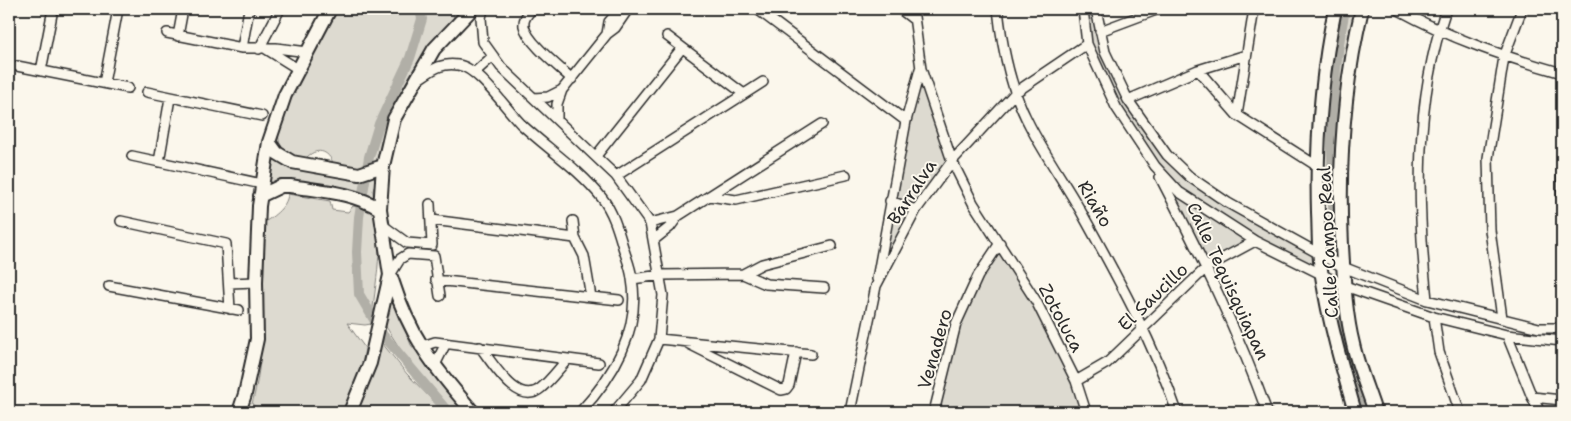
<svg xmlns="http://www.w3.org/2000/svg" width="1571" height="421" font-family="'Shantell Sans',sans-serif">
<rect width="100%" height="100%" fill="#fbf7ec"/>
<filter id="ink" filterUnits="userSpaceOnUse"><feTurbulence type="fractalNoise" baseFrequency=".02" numOctaves="2"/><feDisplacementMap in="SourceGraphic" scale="10" xChannelSelector="R" yChannelSelector="G"/><feConvolveMatrix kernelMatrix="1 2 1 2 8 2 1 2 1" color-interpolation-filters="sRGB"/></filter>
<g filter="url(#ink)">
<!-- green -->
<path fill="#dddad0" stroke="#84827e" d="M 335,9 L 452,9 L 454,19 C 410,63 392,102 379,162 L 363,170 L 334,165 C 328,149 316,147 305,159 C 279,153 277,146 279,121 Z
M 1083,9 L 1096,9 L 1100,31 L 1128,100 L 1167,155 L 1190,177 L 1320,254 L 1321,275 L 1255,241 L 1207,267 L 1155,166 L 1116,107 L 1087,44 Z
M 1342,9 L 1358,9 L 1338,251 L 1336,252 L 1332,248 C 1328,164 1325,92 1342,9 Z
M 921,69 L 952,161 L 916,210 L 876,286 Z
M 271,155 L 291,167 L 363,180 L 377,175 L 373,191 L 374,202 L 368,199 L 266,190 Z
M 288,194 L 330,201 L 332,210 L 348,212 L 353,206 C 362,208 372,209 376,218 C 385,237 373,301 371,324 L 365,325 L 347,323 L 365,348 L 360,377 L 346,412 L 262,412 L 252,404 C 268,346 261,285 260,225 C 271,218 287,208 288,194 Z
M 1000,243 L 1036,301 L 1086,412 L 934,412 L 956,324 Z
M 1338,287 L 1374,412 L 1366,412 C 1354,375 1335,326 1336,288 Z
M 391,292 L 411,345 L 467,412 L 452,412 L 404,355 L 381,319 Z
M 374,333 L 407,374 L 444,412 L 355,412 Z"/>
<g fill="none" stroke-linecap="round" stroke-linejoin="round">
<!-- canal -->
<path stroke="#b1afa7" stroke-width="10" d="M 420,9 L 422,19 L 410,58 L 379,124 L 369,157 L 359,217 L 357,252 L 359,294 L 383,335 L 448,412
M 1335,249 C 1330,168 1329,88 1345,9
M 1337,295 L 1343,326
M 1349,352 L 1366,412"/>
<defs>
<path id="street" d="M 483,9 L 481,18 L 483,42 L 501,67 L 616,176 L 650,223 L 663,295 L 659,339 L 641,380 L 614,412
M 532,9 C 528,14 523,18 524,26 C 527,42 559,67 572,79
M 757,9 L 906,121
M 900,9 L 913,19
M 913,9 L 921,69 L 952,161 L 973,203 L 1036,301 L 1076,381 L 1086,412
M 998,9 C 1002,47 1011,91 1030,126 C 1046,157 1067,186 1084,217 C 1119,280 1154,344 1177,412
M 1083,9 L 1087,44 L 1116,107 L 1155,166 L 1179,192 L 1255,241 L 1345,286 L 1434,317 L 1507,335 L 1562,341
M 1096,9 L 1105,52 L 1128,100 L 1167,155 L 1190,177 L 1228,203 L 1343,267 L 1427,300 L 1539,328 L 1562,328
M 1397,9 C 1452,39 1502,56 1562,73
M 1100,31 L 1159,9
M 167,33 L 242,48 L 276,48 L 308,52
M 607,34 L 609,22 L 620,9
M 178,36 L 183,9
M 667,36 L 744,94
M 242,48 L 249,9
M 259,49 L 280,9
M 266,49 L 298,69
M 17,66 L 128,88
M 1198,70 L 1237,115 L 1317,166
M 41,71 L 53,9
M 474,73 L 493,56
M 417,80 C 431,71 440,62 458,65 C 478,67 506,109 521,124 C 548,149 579,169 602,198 C 613,212 618,230 623,247 C 626,257 631,268 632,279 C 641,330 613,377 580,412
M 104,83 L 118,9
M 147,92 L 262,116
M 534,98 L 548,97 L 562,90
M 1128,100 L 1198,70 L 1246,55
M 1237,115 L 1254,9
M 557,120 L 557,104 L 562,90 L 607,34 L 615,28 L 628,9
M 1562,154 L 1562,210
M 132,156 L 262,184
M 596,156 L 682,48
M 159,162 L 170,98
M 616,176 L 763,82
M 1160,177 C 1200,254 1238,331 1267,412
M 709,196 L 736,200 L 846,175
M 890,201 L 916,210
M 432,220 L 575,238
M 121,221 L 226,244 L 230,309
M 573,221 L 575,238 L 584,256 L 591,297
M 650,223 L 678,216 L 822,124
M 381,224 L 407,243 L 432,245 L 430,204
M 655,239 L 670,227 L 678,216
M 743,274 L 762,264 L 832,246
M 390,275 L 400,259 L 408,254 L 434,256 L 440,296
M 632,279 L 661,275 L 743,274 L 766,284 L 824,288
M 877,279 L 906,121 L 920,69
M 436,280 L 619,300
M 229,283 L 256,282
M 109,286 L 239,310
M 1427,300 C 1417,203 1414,103 1446,9
M 1434,317 L 1439,352 L 1460,412
M 1502,318 L 1490,230 L 1488,158 L 1504,57 L 1522,9
M 1507,335 L 1532,397 L 1540,412
M 659,339 L 811,354
M 689,344 L 781,390 L 786,389 L 789,385 L 796,352
M 420,347 L 435,342 L 599,363
M 480,347 C 493,363 518,408 541,388 C 551,380 559,368 568,359
M 434,367 L 446,343
M 1076,381 L 1107,363 L 1207,267 L 1255,241
M 1532,397 L 1562,400
M 850,412 L 876,286 L 916,210 L 952,161 L 1016,92 L 1087,44
M 934,412 L 956,324 L 978,276 L 1000,243"/>
<path id="secondary" d="M 1335,9 C 1321,76 1316,143 1318,212 C 1319,233 1318,255 1322,276 C 1329,322 1342,367 1355,412
M 1362,9 C 1343,88 1338,165 1342,246 C 1344,278 1345,312 1353,344 C 1358,367 1368,390 1375,412
M 269,142 L 277,153 L 292,162 L 359,174 L 383,166
M 260,196 L 281,186 L 290,186 C 321,191 353,192 380,209
M 391,277 C 410,337 433,366 473,412
M 239,412 L 245,394 L 257,339 L 256,282 L 259,206 L 269,142 L 285,95 L 330,9
M 350,412 L 370,363 L 390,275 L 380,209 L 383,166 L 394,119 L 434,49 L 472,9"/>
</defs>
<!-- street casing -->
<use href="#street" stroke="#2b2b2b" stroke-width="12"/>
<!-- secondary casing -->
<use href="#secondary" stroke="#2b2b2b" stroke-width="16"/>
<!-- street -->
<use href="#street" stroke="#fbf7ec" stroke-width="9"/>
<!-- secondary -->
<use href="#secondary" stroke="#fbf7ec" stroke-width="12"/>
</g>
</g>
<g text-anchor="middle" dominant-baseline="central" stroke-width="4" stroke-linejoin="round" paint-order="stroke">
<!-- street labels -->
<g font-size="18" fill="#2b2b2b" stroke="#fbf7ec">
<text transform="translate(912 192) rotate(-57)">Barralva</text>
<text transform="translate(1095 204) rotate(60)">Riaño</text>
<text transform="translate(1328 242) rotate(-93)">Calle Campo Real</text>
<text transform="translate(1228 281) rotate(65)">Calle Tequisquiapan</text>
<text transform="translate(1153 297) rotate(-44)">El Saucillo</text>
<text transform="translate(1061 318) rotate(62)">Zotoluca</text>
<text transform="translate(935 349) rotate(-74)">Venadero</text>
</g>
</g>
<!-- margin -->
<rect width="1571" height="421" fill="none" stroke="#fbf7ec" stroke-width="30"/>
<rect x="15" y="15" width="1541" height="391" fill="none" stroke="#2b2b2b" stroke-width="2" filter="url(#ink)"/>
</svg>
